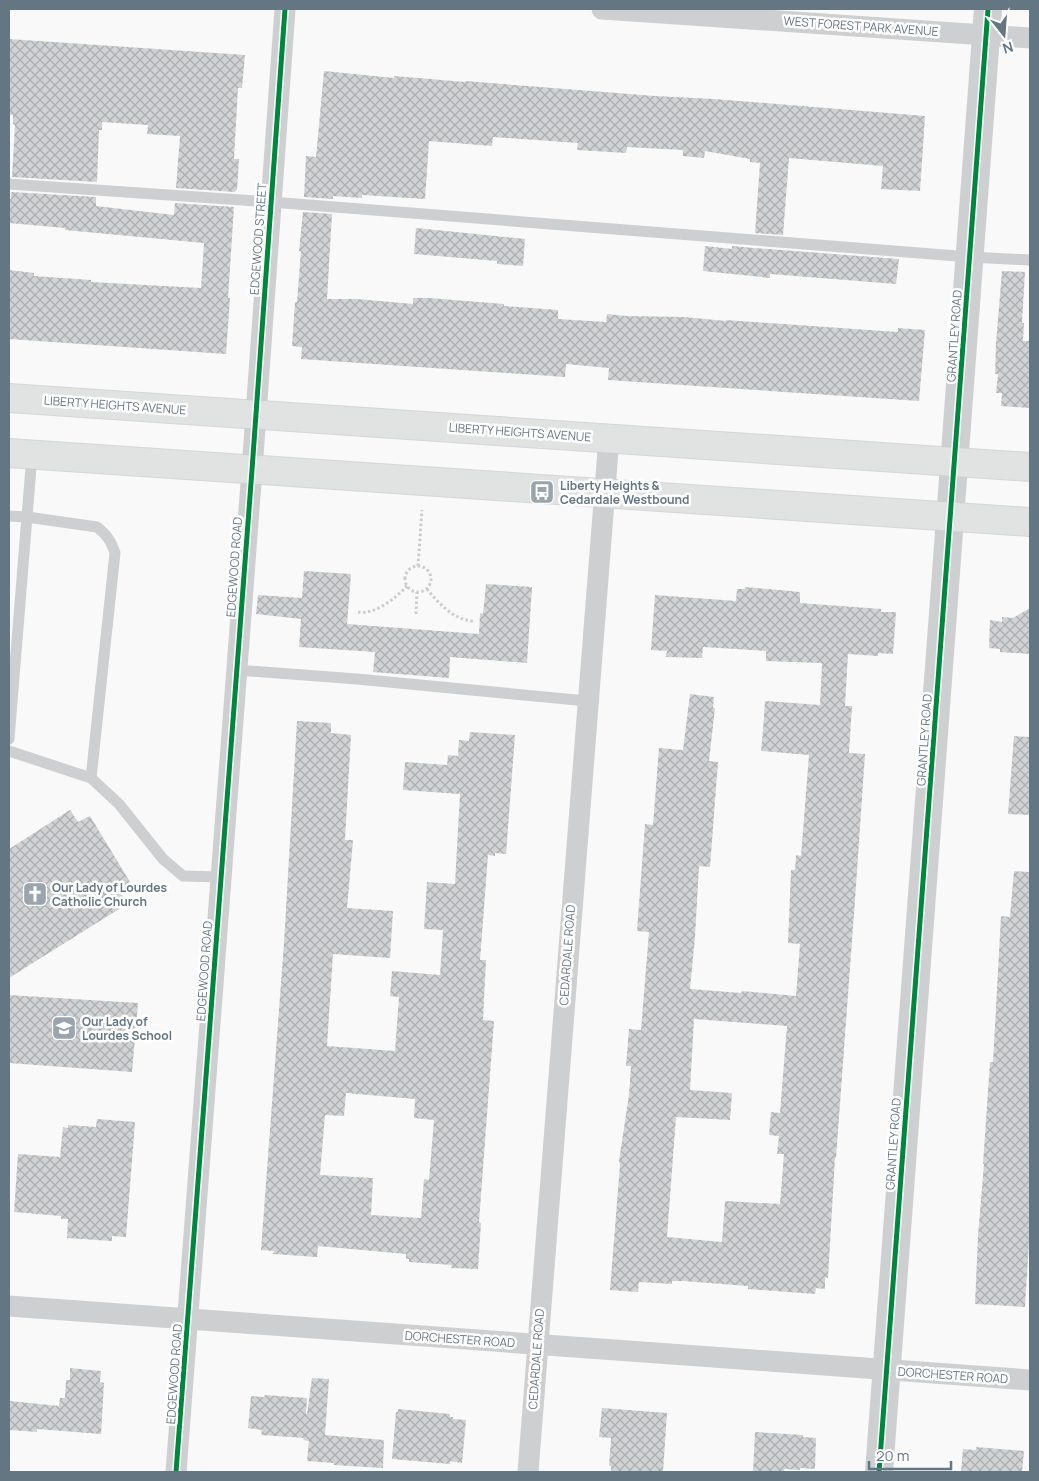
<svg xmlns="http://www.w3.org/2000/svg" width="1039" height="1481" font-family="Manrope,sans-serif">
<defs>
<pattern id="building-cross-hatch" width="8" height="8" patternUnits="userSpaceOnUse" patternTransform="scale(1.25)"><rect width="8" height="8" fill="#d0d2d3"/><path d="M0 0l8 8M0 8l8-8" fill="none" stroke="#acafb1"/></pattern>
</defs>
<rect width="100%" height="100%" fill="#f9f9f9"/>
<!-- building -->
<path fill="url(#building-cross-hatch)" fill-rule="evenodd" d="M 9,39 L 245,55 L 242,88 L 238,88 L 234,159 L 239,159 L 237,190 L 236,190 L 235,192 L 176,188 L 180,136 L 147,134 L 148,125 L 102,122 L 102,130 L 99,130 L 97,182 L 12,177 L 15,125 L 13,124 L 13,115 L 9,115 Z
M 324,71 L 394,78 L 394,76 L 465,82 L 465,81 L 655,96 L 714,99 L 925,116 L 920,191 L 881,189 L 883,166 L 789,158 L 783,235 L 755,233 L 760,163 L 750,162 L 750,159 L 705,151 L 704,158 L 683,156 L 683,150 L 627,147 L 626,153 L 577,150 L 578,143 L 493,137 L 492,146 L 429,141 L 425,199 L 362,195 L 362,198 L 333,196 L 333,199 L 304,197 L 306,156 L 316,157 Z
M 11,192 L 96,197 L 96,206 L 174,215 L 175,203 L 234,207 L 228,298 L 230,298 L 226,354 L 9,339 L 9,270 L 34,273 L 34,276 L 91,280 L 91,282 L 201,288 L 204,243 L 65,230 L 65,228 L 9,223 L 9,199 L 11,199 Z
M 303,212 L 332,214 L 327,299 L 357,299 L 413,304 L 413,298 L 429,298 L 504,304 L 504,306 L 558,310 L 558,319 L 606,322 L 607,314 L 626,316 L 684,317 L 726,321 L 726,320 L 869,330 L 898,332 L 898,328 L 925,330 L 919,401 L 608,380 L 609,368 L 566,364 L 565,377 L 301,359 L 302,347 L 292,346 L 295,302 L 297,302 L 301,251 L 299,251 Z
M 416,228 L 525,239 L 523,266 L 497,264 L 497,261 L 414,254 Z
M 705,246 L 732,249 L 732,246 L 754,248 L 899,259 L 896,284 L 770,274 L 770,278 L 703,271 Z
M 1002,271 L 1025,272 L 1022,323 L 1024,323 L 1023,341 L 1030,341 L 1030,408 L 1001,406 L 1002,393 L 996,393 L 998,374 L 995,374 L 996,343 Z
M 304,571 L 351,574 L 347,624 L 479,634 L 480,613 L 483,614 L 486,584 L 532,587 L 527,663 L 450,657 L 449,678 L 373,672 L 375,652 L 299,647 L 301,619 L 256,614 L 258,595 L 302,598 Z
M 745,587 L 800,592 L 800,603 L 881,609 L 881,612 L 896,612 L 893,654 L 878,653 L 878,656 L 848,654 L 845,706 L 852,706 L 849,753 L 865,754 L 855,900 L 836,1158 L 835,1158 L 828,1278 L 825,1277 L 825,1289 L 816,1288 L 815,1294 L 748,1289 L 748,1286 L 683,1281 L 672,1281 L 672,1284 L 639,1282 L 638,1292 L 610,1290 L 620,1165 L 619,1161 L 629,1095 L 631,1066 L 626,1066 L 629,1029 L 641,1030 L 649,932 L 637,931 L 645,824 L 653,825 L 659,748 L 683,750 L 690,694 L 714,697 L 713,708 L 715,708 L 709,761 L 718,762 L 710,867 L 699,866 L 695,937 L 690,989 L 741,993 L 742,991 L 796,996 L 800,944 L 788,943 L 791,870 L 795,870 L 796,855 L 801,856 L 809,755 L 761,751 L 763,730 L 765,701 L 820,705 L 822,664 L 821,663 L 766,661 L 766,651 L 703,647 L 702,658 L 666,657 L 667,651 L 651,650 L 655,595 L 736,601 L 737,589 L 745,589 ZM 694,1019 L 787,1026 L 780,1113 L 771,1112 L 769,1135 L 779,1136 L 777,1154 L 784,1154 L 780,1204 L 725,1201 L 722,1242 L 667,1237 L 676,1117 L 730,1120 L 732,1093 L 690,1090 Z
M 1030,608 L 1030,654 L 1000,652 L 1000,649 L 989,648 L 990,620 L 1002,622 L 1002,617 L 1013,618 Z
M 297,721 L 331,723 L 331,733 L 351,735 L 345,840 L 353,840 L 347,908 L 393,911 L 390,958 L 333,954 L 327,1046 L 395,1051 L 399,997 L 390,996 L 392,971 L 440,975 L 443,930 L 424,929 L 427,882 L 455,884 L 460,794 L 403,790 L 405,762 L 447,765 L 448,755 L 458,756 L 459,740 L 469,741 L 470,732 L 515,735 L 506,854 L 495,853 L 495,856 L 488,855 L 480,960 L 486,960 L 483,1020 L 494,1021 L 479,1222 L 481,1223 L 478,1269 L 451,1268 L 452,1265 L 409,1262 L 409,1259 L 406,1259 L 406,1254 L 318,1246 L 317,1257 L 273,1254 L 274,1251 L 261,1250 L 284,943 ZM 346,1093 L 415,1099 L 414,1118 L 434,1120 L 429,1180 L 424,1179 L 421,1218 L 371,1215 L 373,1178 L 320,1175 L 325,1115 L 344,1116 Z
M 1014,736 L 1030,737 L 1030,815 L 1008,814 Z
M 70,810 L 78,822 L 90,816 L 130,882 L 119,889 L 127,904 L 9,978 L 9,849 Z
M 1014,871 L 1030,872 L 1030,1242 L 1029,1242 L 1025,1307 L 975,1304 L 978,1236 L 984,1164 L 983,1164 L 990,1062 L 993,1062 L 1001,916 L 1010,917 Z
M 9,995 L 138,1003 L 132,1072 L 9,1063 Z
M 97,1119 L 135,1122 L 126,1237 L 112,1236 L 112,1241 L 67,1238 L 68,1219 L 61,1219 L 61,1216 L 14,1212 L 18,1154 L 60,1157 L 63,1127 L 68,1128 L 68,1125 L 96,1127 Z
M 70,1368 L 101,1371 L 100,1382 L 104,1383 L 101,1434 L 37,1429 L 37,1432 L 9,1430 L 10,1401 L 59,1406 L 60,1398 L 65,1398 L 66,1380 L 70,1380 Z
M 312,1378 L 329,1379 L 325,1435 L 384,1440 L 383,1468 L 349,1466 L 334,1465 L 334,1463 L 307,1461 L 309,1441 L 303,1440 L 304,1438 L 261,1435 L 262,1430 L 248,1428 L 251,1396 L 264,1397 L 265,1395 L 307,1398 L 306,1414 L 307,1414 Z
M 602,1408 L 667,1413 L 663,1472 L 611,1472 L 611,1466 L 609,1466 L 611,1438 L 599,1437 Z
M 398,1409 L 450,1414 L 450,1417 L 453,1417 L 453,1419 L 466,1420 L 462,1463 L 450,1461 L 450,1464 L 392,1459 L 396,1412 L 398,1412 Z
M 755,1432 L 803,1435 L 803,1437 L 816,1438 L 815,1469 L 800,1468 L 800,1470 L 784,1469 L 784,1472 L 753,1472 Z
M 976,1447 L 1024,1451 L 1022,1472 L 961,1472 L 963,1449 L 976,1450 Z"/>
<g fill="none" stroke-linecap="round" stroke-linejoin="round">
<defs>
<path id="primary" d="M 9,398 L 1030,467
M 9,453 L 1030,522"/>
</defs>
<!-- primary casing -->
<use href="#primary" stroke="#d5d6d7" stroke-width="30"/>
<!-- path -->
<path stroke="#cbcccd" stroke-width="3" stroke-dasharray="2.5 2.5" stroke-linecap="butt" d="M 418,566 L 422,510
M405 579a13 13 0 1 1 26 0a13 13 0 1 1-26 0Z
M 427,589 C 438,603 454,620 473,621
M 358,612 C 375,615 396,598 407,586
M 416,614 L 417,592"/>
<!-- service -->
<path stroke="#cecfd0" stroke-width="11" d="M 9,184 L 271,202 L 970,257 L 1030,260
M 9,516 L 27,517 L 97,527 C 107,535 111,541 115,553 L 91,778
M 236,670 L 357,679 L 587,701
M 9,739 L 32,455
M 9,751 L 91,778 L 119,804 L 163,859 L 183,876 L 221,877"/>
<!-- minor -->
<path stroke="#cecfd0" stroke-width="21" d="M 602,9 L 1030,38
M 9,1306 L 1030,1380
M 176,1472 L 252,470 L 285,9
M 528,1472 L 609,438"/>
<!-- tertiary -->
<path stroke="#cecfd0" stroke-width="28" d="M 879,1472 L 988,9"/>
<!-- primary -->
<use href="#primary" stroke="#e1e2e2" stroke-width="28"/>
<defs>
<path id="cycleway" d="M 176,1472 L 252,470 L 285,9
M 879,1472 L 988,9"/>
</defs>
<!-- cycleway casing -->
<use href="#cycleway" stroke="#fff" stroke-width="8"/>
<!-- cycleway -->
<use href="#cycleway" stroke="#00873e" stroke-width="5"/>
</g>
<!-- icons -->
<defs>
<symbol id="bus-square" viewBox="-11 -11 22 22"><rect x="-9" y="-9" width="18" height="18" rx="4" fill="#99a4ac" stroke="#fff"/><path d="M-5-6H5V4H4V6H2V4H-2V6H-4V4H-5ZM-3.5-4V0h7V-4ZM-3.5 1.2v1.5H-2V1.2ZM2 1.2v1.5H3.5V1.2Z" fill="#fff"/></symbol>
<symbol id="church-square" viewBox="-11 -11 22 22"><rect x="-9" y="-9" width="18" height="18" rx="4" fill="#99a4ac" stroke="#fff"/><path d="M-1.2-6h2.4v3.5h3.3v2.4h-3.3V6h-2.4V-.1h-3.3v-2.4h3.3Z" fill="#fff"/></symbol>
<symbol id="school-square" viewBox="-11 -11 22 22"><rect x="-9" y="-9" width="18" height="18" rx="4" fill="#99a4ac" stroke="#fff"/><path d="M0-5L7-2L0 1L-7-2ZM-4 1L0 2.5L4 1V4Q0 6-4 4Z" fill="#fff"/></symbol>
</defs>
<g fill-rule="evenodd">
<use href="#bus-square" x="528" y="478" width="28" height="28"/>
<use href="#church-square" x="21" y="880" width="28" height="28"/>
<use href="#school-square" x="50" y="1014" width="28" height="28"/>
</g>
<g text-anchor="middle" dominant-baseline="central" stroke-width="5" stroke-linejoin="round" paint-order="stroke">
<!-- street labels -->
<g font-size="12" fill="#657683" stroke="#fff">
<text transform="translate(861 26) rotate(4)">WEST FOREST PARK AVENUE</text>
<text transform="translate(258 239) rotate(-86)">EDGEWOOD STREET</text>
<text transform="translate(954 336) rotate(-86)">GRANTLEY ROAD</text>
<text transform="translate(115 405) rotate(4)">LIBERTY HEIGHTS AVENUE</text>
<text transform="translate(520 432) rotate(4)">LIBERTY HEIGHTS AVENUE</text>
<text transform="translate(234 567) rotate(-86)">EDGEWOOD ROAD</text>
<text transform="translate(924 740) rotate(-86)">GRANTLEY ROAD</text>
<text transform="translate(567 955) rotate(-86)">CEDARDALE ROAD</text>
<text transform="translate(204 971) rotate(-86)">EDGEWOOD ROAD</text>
<text transform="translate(893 1144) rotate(-86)">GRANTLEY ROAD</text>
<text transform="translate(460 1339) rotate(4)">DORCHESTER ROAD</text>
<text transform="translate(536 1359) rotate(-86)">CEDARDALE ROAD</text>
<text transform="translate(174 1374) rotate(-86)">EDGEWOOD ROAD</text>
<text transform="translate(953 1375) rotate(4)">DORCHESTER ROAD</text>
</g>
<!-- poi labels -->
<g font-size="12" font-weight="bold" fill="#657683" stroke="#fff" text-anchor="start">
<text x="560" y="485">Liberty Heights &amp;<tspan x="560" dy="14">Cedardale Westbound</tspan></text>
<text x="52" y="887">Our Lady of Lourdes<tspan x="52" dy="14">Catholic Church</tspan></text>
<text x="82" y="1021">Our Lady of<tspan x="82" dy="14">Lourdes School</tspan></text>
</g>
</g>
<!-- border -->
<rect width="1039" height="1481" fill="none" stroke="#657683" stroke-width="20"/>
<!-- north arrow -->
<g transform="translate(1004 35) rotate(163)" stroke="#ffffff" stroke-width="4" paint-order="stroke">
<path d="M0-4L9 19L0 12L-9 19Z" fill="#657683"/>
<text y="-8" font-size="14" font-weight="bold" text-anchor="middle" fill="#657683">N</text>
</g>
<!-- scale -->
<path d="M869 1461v8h82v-8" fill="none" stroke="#657683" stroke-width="2.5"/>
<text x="876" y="1461" font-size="15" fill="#657683" stroke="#ffffff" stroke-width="4" paint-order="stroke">20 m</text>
</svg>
